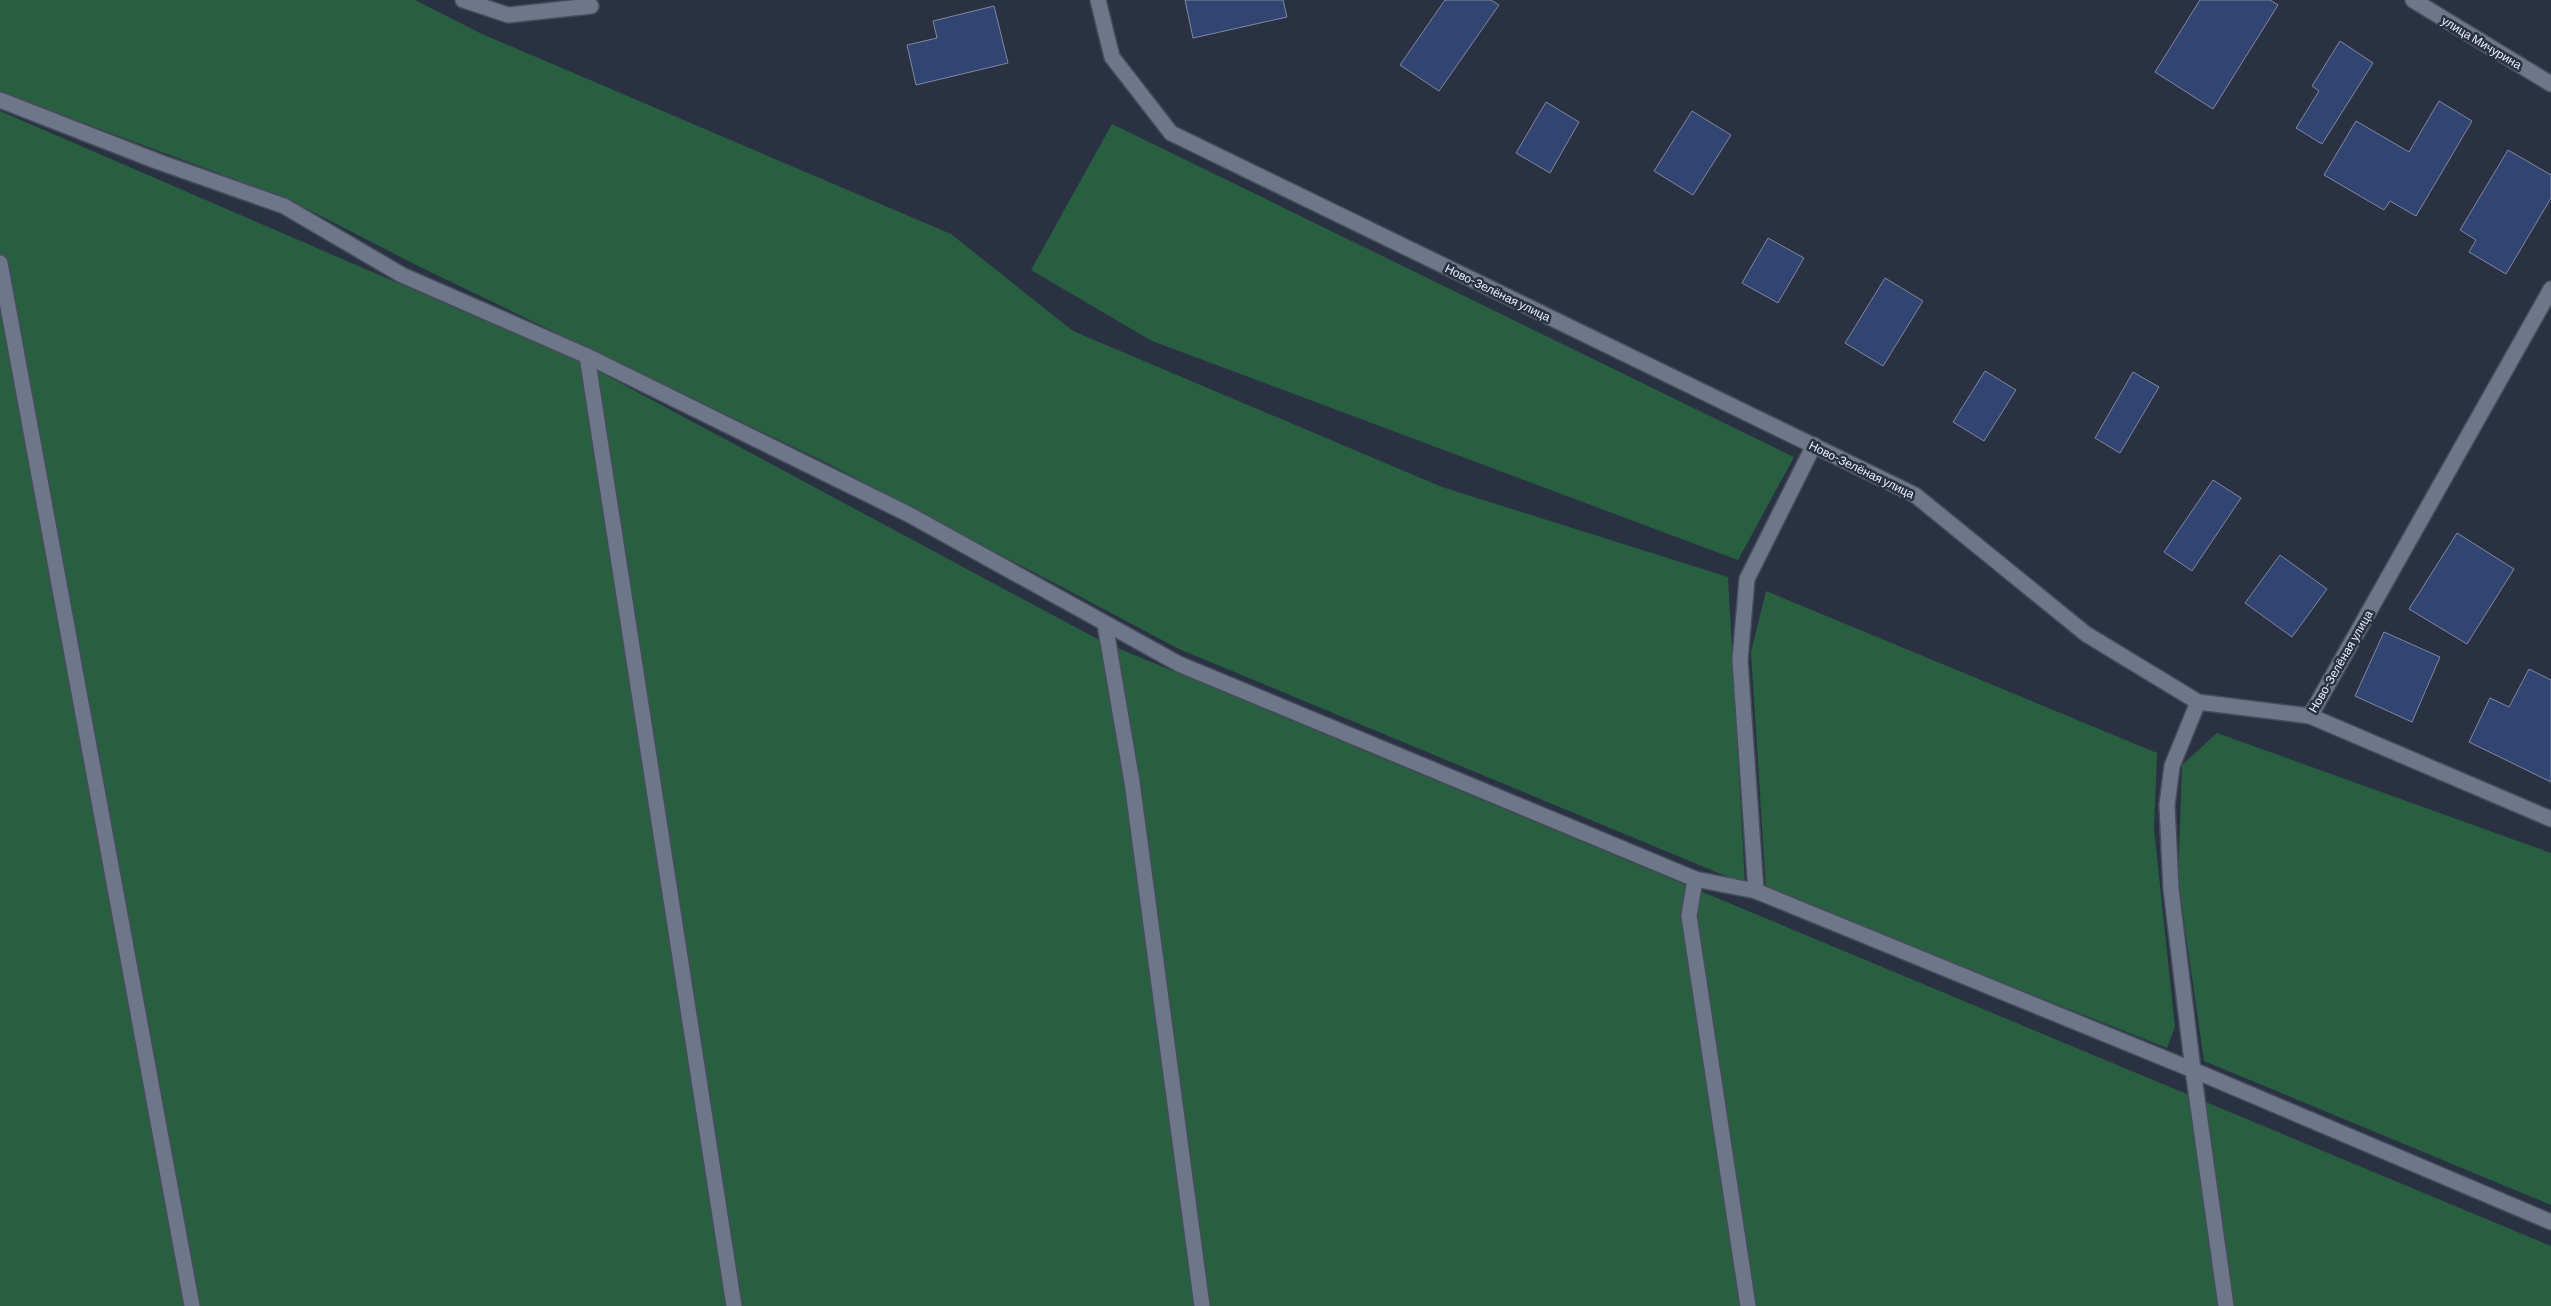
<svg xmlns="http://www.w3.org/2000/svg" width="2551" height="1306" font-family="Barlow,sans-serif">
<rect width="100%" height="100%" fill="#2a3142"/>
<!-- green -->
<path fill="#295f41" d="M 0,0 L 415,0 L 482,34 L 951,234 L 1073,331 L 1442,487 L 1728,577 L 1745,884 L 1179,649 L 829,464 L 420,267 L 288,199 L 0,92 Z
M 0,111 L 585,364 L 1101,641 L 2551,1246 L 2551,1306 L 0,1306 Z
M 1112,124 L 1794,457 L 1738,560 L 1152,341 L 1031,270 Z
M 1766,591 L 2157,753 L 2154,829 L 2175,1027 L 2167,1048 L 1766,889 L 1751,652 Z
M 2217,733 L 2551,853 L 2551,1205 L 2204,1061 L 2178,879 L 2182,765 Z"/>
<!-- building -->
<path fill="#314472" stroke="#80899d" d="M 1185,0 L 1283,0 L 1287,17 L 1193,38 Z
M 1445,0 L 1491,0 L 1499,5 L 1439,91 L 1400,65 Z
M 2200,0 L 2270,0 L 2278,5 L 2213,109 L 2155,72 Z
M 994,6 L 1008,63 L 916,85 L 907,45 L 937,38 L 933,21 Z
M 2340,41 L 2373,63 L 2322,144 L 2296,128 L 2319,91 L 2312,86 Z
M 2439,101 L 2472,121 L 2416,216 L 2390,201 L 2384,210 L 2324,175 L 2356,121 L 2409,152 Z
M 1546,102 L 1579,122 L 1550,173 L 1516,153 Z
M 1692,111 L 1731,135 L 1693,195 L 1654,171 Z
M 2508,150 L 2551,175 L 2551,198 L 2506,274 L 2469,252 L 2476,240 L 2460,230 Z
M 1768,238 L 1804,258 L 1778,303 L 1742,283 Z
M 1885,278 L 1923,301 L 1883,366 L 1845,343 Z
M 1985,371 L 2016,390 L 1984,441 L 1953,422 Z
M 2133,372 L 2159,387 L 2120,453 L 2095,438 Z
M 2213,480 L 2241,498 L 2192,571 L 2164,552 Z
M 2457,533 L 2514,569 L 2467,644 L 2409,609 Z
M 2280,555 L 2327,589 L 2292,637 L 2245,603 Z
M 2384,632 L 2440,657 L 2412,722 L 2355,696 Z
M 2529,669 L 2551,680 L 2551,782 L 2469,742 L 2490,698 L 2509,707 Z"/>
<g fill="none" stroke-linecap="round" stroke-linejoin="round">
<defs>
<path id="lane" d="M 463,0 L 508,15 L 591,6
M 0,263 L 192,1306
M 587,356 L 734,1306
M 1105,624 L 1132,782 L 1202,1306
M 2310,716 L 2551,819
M 1695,879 L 1689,916 L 1748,1306
M 1756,891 L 1740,660 L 1747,579 L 1814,445
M 2193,1070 L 2226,1306"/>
<path id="street" d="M 1098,0 L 1112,57 L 1171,133 L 1915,495 L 2086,634 L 2198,702 L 2310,716 L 2551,289
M 2413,0 L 2551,84
M 0,100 L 159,162 L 284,206 L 402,275 L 587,356 L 908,514 L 1179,664 L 1695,879 L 1756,891 L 2193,1070 L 2551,1222
M 2193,1070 L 2171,889 L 2167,805 L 2172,766 L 2198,702"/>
</defs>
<!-- lane casing -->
<use href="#lane" stroke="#474c5a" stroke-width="18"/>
<!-- street casing -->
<use href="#street" stroke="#474c5a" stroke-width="18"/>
<!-- lane -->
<use href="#lane" stroke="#6e768a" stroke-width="15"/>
<!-- street -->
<use href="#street" stroke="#6e768a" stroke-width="15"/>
</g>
<g text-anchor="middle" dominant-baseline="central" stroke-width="5" stroke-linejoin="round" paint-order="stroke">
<!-- street labels -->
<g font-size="12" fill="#eaeffa" stroke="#2a3142">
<text transform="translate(2482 42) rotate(31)">улица Мичурина</text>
<text transform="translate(1498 292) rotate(26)">Ново-Зелёная улица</text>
<text transform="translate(1862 469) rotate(26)">Ново-Зелёная улица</text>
<text transform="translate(2340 661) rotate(-60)">Ново-Зелёная улица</text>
</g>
</g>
</svg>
